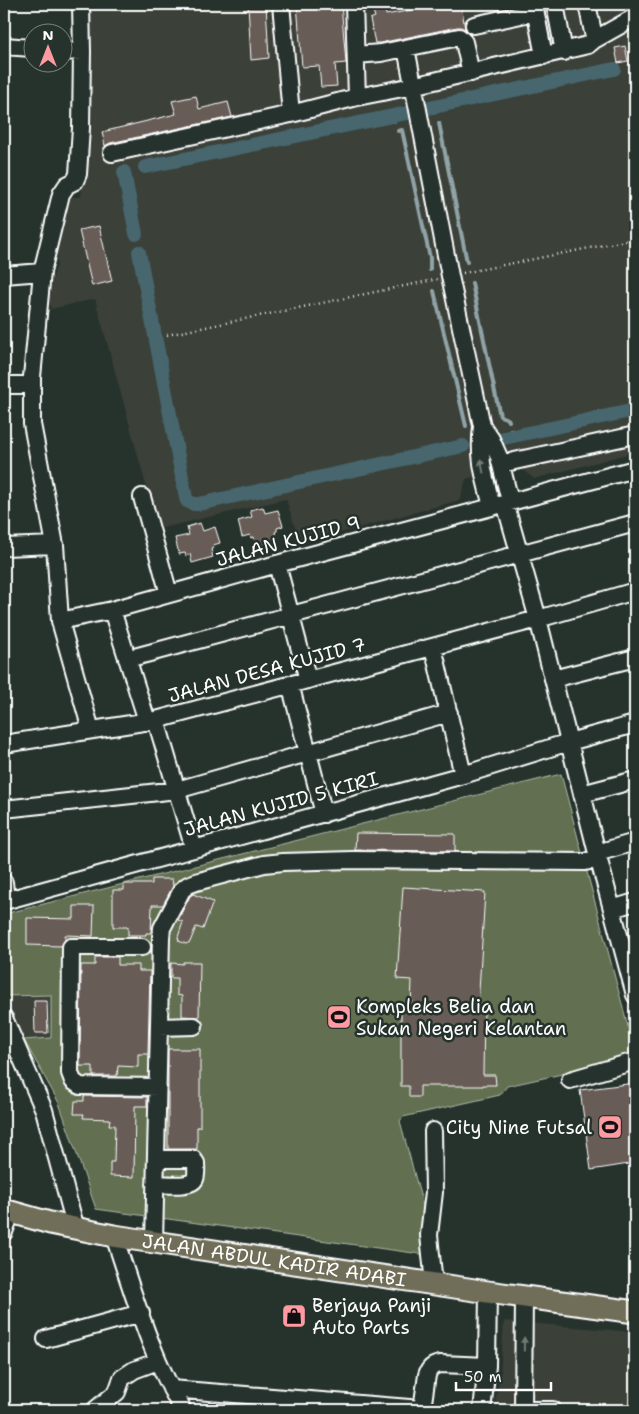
<svg xmlns="http://www.w3.org/2000/svg" width="639" height="1414" font-family="'Shantell Sans',sans-serif">
<rect width="100%" height="100%" fill="#26332d"/>
<filter id="ink" filterUnits="userSpaceOnUse"><feTurbulence type="fractalNoise" baseFrequency=".02" numOctaves="2"/><feDisplacementMap in="SourceGraphic" scale="10" xChannelSelector="R" yChannelSelector="G"/><feConvolveMatrix kernelMatrix="1 2 1 2 8 2 1 2 1" color-interpolation-filters="sRGB"/></filter>
<g filter="url(#ink)">
<!-- built -->
<path fill="#3a3f39" d="M 82,4 L 623,4 L 627,12 L 635,7 L 635,452 L 534,479 L 518,466 L 466,479 L 460,500 L 300,544 L 286,499 L 158,529 L 95,299 L 51,309 L 47,293 L 57,265 L 57,241 L 66,199 L 71,197 L 81,197 L 87,139 Z
M 51,994 L 51,1038 L 24,1040 L 4,1004 L 4,996 Z
M 504,1321 L 635,1332 L 635,1410 L 494,1410 L 500,1375 Z"/>
<!-- green -->
<path fill="#627051" stroke="#b0b8a8" d="M 561,774 L 635,1053 L 571,1072 L 507,1086 L 500,1095 L 403,1117 L 400,1121 L 425,1213 L 422,1223 L 428,1255 L 96,1209 L 59,1103 L 24,1040 L 51,1038 L 51,995 L 4,996 L 4,914 Z"/>
<g fill="none" stroke-linecap="round" stroke-linejoin="round">
<!-- stream -->
<path stroke="#90a3a7" stroke-width="4" d="M 393,116 L 394,121
M 439,123 L 467,262
M 398,131 L 402,130 L 430,258 L 430,270
M 472,283 L 500,416 L 508,419 L 509,421
M 434,291 L 466,426
M 511,430 L 513,436"/>
<!-- canal -->
<path stroke="#46666d" stroke-width="14" d="M 429,108 L 614,69
M 145,167 L 407,113
M 124,172 L 136,234
M 139,252 L 186,498 L 187,501 L 194,504 L 199,504 L 463,446
M 504,438 L 635,410"/>
</g>
<!-- building -->
<path fill="#675b56" stroke="#fff" d="M 248,4 L 266,4 L 269,58 L 251,60 Z
M 297,4 L 341,4 L 346,63 L 335,64 L 337,86 L 321,87 L 319,66 L 302,67 Z
M 442,4 L 461,4 L 465,29 L 461,27 L 457,27 L 380,43 L 375,43 L 370,19 L 375,17 L 373,11 L 385,9 L 386,15 Z
M 625,46 L 628,61 L 618,63 L 615,48 Z
M 196,96 L 199,109 L 228,102 L 232,117 L 110,143 L 105,146 L 102,132 L 176,114 L 172,101 Z
M 99,226 L 112,281 L 92,286 L 79,230 Z
M 263,507 L 265,513 L 278,510 L 283,526 L 277,528 L 277,531 L 275,532 L 277,540 L 256,546 L 254,537 L 251,538 L 250,535 L 242,537 L 238,521 L 252,517 L 250,510 Z
M 200,523 L 203,531 L 215,527 L 220,543 L 213,545 L 214,548 L 211,549 L 213,557 L 192,563 L 190,554 L 186,556 L 185,553 L 179,554 L 175,538 L 189,535 L 187,527 Z
M 356,833 L 455,834 L 455,851 L 355,850 Z
M 152,879 L 172,879 L 173,886 L 163,905 L 152,905 L 151,933 L 146,933 L 146,935 L 128,935 L 128,927 L 113,927 L 113,890 L 124,890 L 124,884 L 152,884 Z
M 403,887 L 485,892 L 478,1007 L 484,1007 L 483,1075 L 495,1075 L 496,1085 L 483,1085 L 483,1086 L 420,1086 L 420,1097 L 409,1097 L 409,1086 L 401,1086 L 401,1007 L 411,1007 L 412,980 L 397,979 Z
M 193,894 L 213,902 L 203,929 L 196,927 L 190,942 L 186,944 L 179,941 L 178,937 L 183,922 L 178,920 L 190,896 Z
M 74,906 L 94,906 L 93,936 L 65,935 L 65,940 L 61,946 L 27,945 L 27,918 L 74,919 Z
M 95,957 L 118,957 L 118,965 L 139,965 L 139,971 L 150,971 L 148,1054 L 138,1054 L 138,1067 L 118,1066 L 117,1076 L 93,1076 L 93,1066 L 80,1066 L 81,965 L 95,965 Z
M 183,962 L 200,962 L 199,1017 L 182,1016 L 182,996 L 177,995 L 177,978 L 171,978 L 171,963 L 183,964 Z
M 34,1001 L 47,1001 L 48,1033 L 35,1033 Z
M 168,1049 L 200,1049 L 200,1127 L 197,1127 L 197,1149 L 168,1149 Z
M 635,1083 L 635,1163 L 591,1170 L 580,1090 Z
M 84,1096 L 147,1097 L 147,1106 L 135,1106 L 134,1177 L 110,1176 L 110,1162 L 114,1162 L 115,1125 L 109,1125 L 110,1119 L 83,1118 L 84,1114 L 74,1114 L 75,1101 L 84,1101 Z"/>
<g fill="none" stroke-linecap="round" stroke-linejoin="round">
<defs>
<path id="minor" d="M 81,4 L 82,52
M 281,4 L 291,114 L 357,97 L 413,86 L 588,45 L 593,41 L 594,37 L 587,4
M 354,4 L 357,97
M 534,4 L 544,56
M 555,4 L 564,52
M 474,25 L 535,12
M 594,40 L 635,17
M 4,46 L 32,48
M 406,48 L 450,276 L 482,426 C 478,458 484,476 492,506
M 356,55 L 381,53 L 459,37 L 464,42 L 471,73
M 112,153 L 291,114
M 4,275 L 42,272
M 4,385 L 32,385
M 482,426 L 491,439 L 499,457 L 510,501
M 501,464 L 635,435
M 142,497 L 169,594
M 505,503 L 538,619 L 597,853 L 635,995
M 4,547 L 55,545
M 277,564 L 308,680
M 112,610 L 147,721
M 60,621 L 55,545 L 32,424 L 32,377 L 42,272 L 61,194 L 67,185 L 75,181 L 78,174 L 81,128 L 82,52 L 62,51
M 433,647 L 463,775
M 127,659 L 635,523
M 553,679 L 635,658
M 290,684 L 324,814
M 156,720 L 194,849
M 91,730 L 60,621 L 112,610 L 277,564 L 635,469
M 4,744 L 156,720 L 538,619 L 635,591
M 582,794 L 635,780
M 4,809 L 177,790 L 449,713
M 597,853 L 635,842
M 4,882 L 6,901
M 4,901 L 463,775 L 569,742 L 635,724
M 612,909 L 635,902
M 142,947 L 71,947 L 70,1073 L 73,1081 L 80,1086 L 158,1087
M 4,1018 L 44,1110 L 76,1229
M 159,1027 L 194,1026
M 570,1080 L 635,1061
M 433,1131 L 434,1192 L 429,1235 L 434,1284
M 155,1184 C 164,1184 191,1188 195,1179 C 197,1175 196,1168 196,1163 L 193,1159 L 156,1159
M 4,1232 L 11,1213
M 114,1236 C 134,1295 151,1357 183,1410
M 154,1242 L 161,937 L 162,928 L 182,890 L 188,885 L 196,882 L 264,864 L 283,862 L 353,860 L 585,862 L 598,859
M 46,1339 L 141,1313
M 171,1389 L 422,1409 L 427,1375 C 429,1368 433,1365 441,1364 L 487,1366
M 95,1410 L 117,1392 L 122,1378 L 134,1370 L 158,1361
M 482,1410 L 487,1366 L 488,1292
M 523,1410 L 524,1297
M 523,1410 L 553,1410"/>
<g id="major">
<path id="s1" d="M 4,1210 L 50,1223 L 114,1236 L 488,1292 L 635,1312"/>
</g>
</defs>
<!-- minor casing -->
<use href="#minor" stroke="#fff" stroke-width="20"/>
<!-- major casing -->
<use href="#major" stroke="#fff" stroke-width="25"/>
<!-- path -->
<path stroke="#fff" stroke-width="2.5" stroke-dasharray="1 4" stroke-linecap="butt" d="M 463,273 L 635,239
M 167,335 L 438,279"/>
<!-- minor -->
<use href="#minor" stroke="#26332d" stroke-width="16"/>
<!-- major -->
<use href="#major" stroke="#706e59" stroke-width="21"/>
</g>
<!-- one-way arrows -->
<defs><path id="oneway-solid" d="M-6-.8H1V-3.2L6.5 0L1 3.2V.8H-6Z" transform="scale(1.25)"/></defs>
<g fill="#727a76">
<use href="#oneway-solid" transform="translate(482 466) rotate(-101)"/>
<use href="#oneway-solid" transform="translate(524 1344) rotate(-89)"/>
</g>
</g>
<!-- icons -->
<defs>
<symbol id="stadium-square" viewBox="-11 -11 22 22"><rect x="-9" y="-9" width="18" height="18" rx="4" fill="#ff9aa2" stroke="#26332d"/><path d="M0-5a6.5 5 0 1 0 0 10a6.5 5 0 1 0 0-10ZM-3.5-1.8h7v3.6h-7Z" fill="#111"/></symbol>
<symbol id="shop-square" viewBox="-11 -11 22 22"><rect x="-9" y="-9" width="18" height="18" rx="4" fill="#ff9aa2" stroke="#26332d"/><path d="M-5-2.5h2.3a2.7 3.5 0 0 1 5.4 0H5L5.5 6h-11ZM-1.5-2.5h3a1.5 2.3 0 0 0-3 0Z" fill="#111"/></symbol>
</defs>
<g fill-rule="evenodd">
<use href="#stadium-square" x="325" y="1003" width="28" height="28"/>
<use href="#stadium-square" x="596" y="1113" width="28" height="28"/>
<use href="#shop-square" x="280" y="1302" width="28" height="28"/>
</g>
<g text-anchor="middle" dominant-baseline="central" stroke-width="5" stroke-linejoin="round" paint-order="stroke">
<!-- street labels -->
<g font-size="19" fill="#fff" stroke="#26332d">
<text transform="translate(288 541) rotate(-15)">JALAN KUJID 9</text>
<text transform="translate(267 670) rotate(-15)">JALAN DESA KUJID 7</text>
<text transform="translate(281 804) rotate(-15)">JALAN KUJID 5 KIRI</text>
<text stroke="none"><textPath href="#s1" startOffset="275">JALAN ABDUL KADIR ADABI</textPath></text>
</g>
<!-- poi labels -->
<g font-size="19" fill="#fff" stroke="#26332d" text-anchor="start">
<text x="356" y="1006">Kompleks Belia dan<tspan x="356" dy="22">Sukan Negeri Kelantan</tspan></text>
<text x="592" y="1127" text-anchor="end">City Nine Futsal</text>
<text x="312" y="1305">Berjaya Panji<tspan x="312" dy="22">Auto Parts</tspan></text>
</g>
</g>
<!-- margin -->
<rect width="639" height="1414" fill="none" stroke="#26332d" stroke-width="20"/>
<rect x="10" y="10" width="619" height="1394" fill="none" stroke="#fff" stroke-width="2" filter="url(#ink)"/>
<!-- north arrow -->
<g transform="translate(48 48)"><circle r="24" fill="#26332d" stroke="#7d8581"/>
<path d="M0-4L9 19L0 12L-9 19Z" fill="#ff9aa2"/>
<text y="-8" font-size="14" font-weight="bold" text-anchor="middle" fill="#ffffff">N</text>
</g>
<!-- scale -->
<path d="M456 1382v8h95v-8" fill="none" stroke="#ffffff" stroke-width="2.5"/>
<text x="464" y="1382" font-size="15" fill="#ffffff" stroke="#26332d" stroke-width="4" paint-order="stroke">50 m</text>
</svg>
